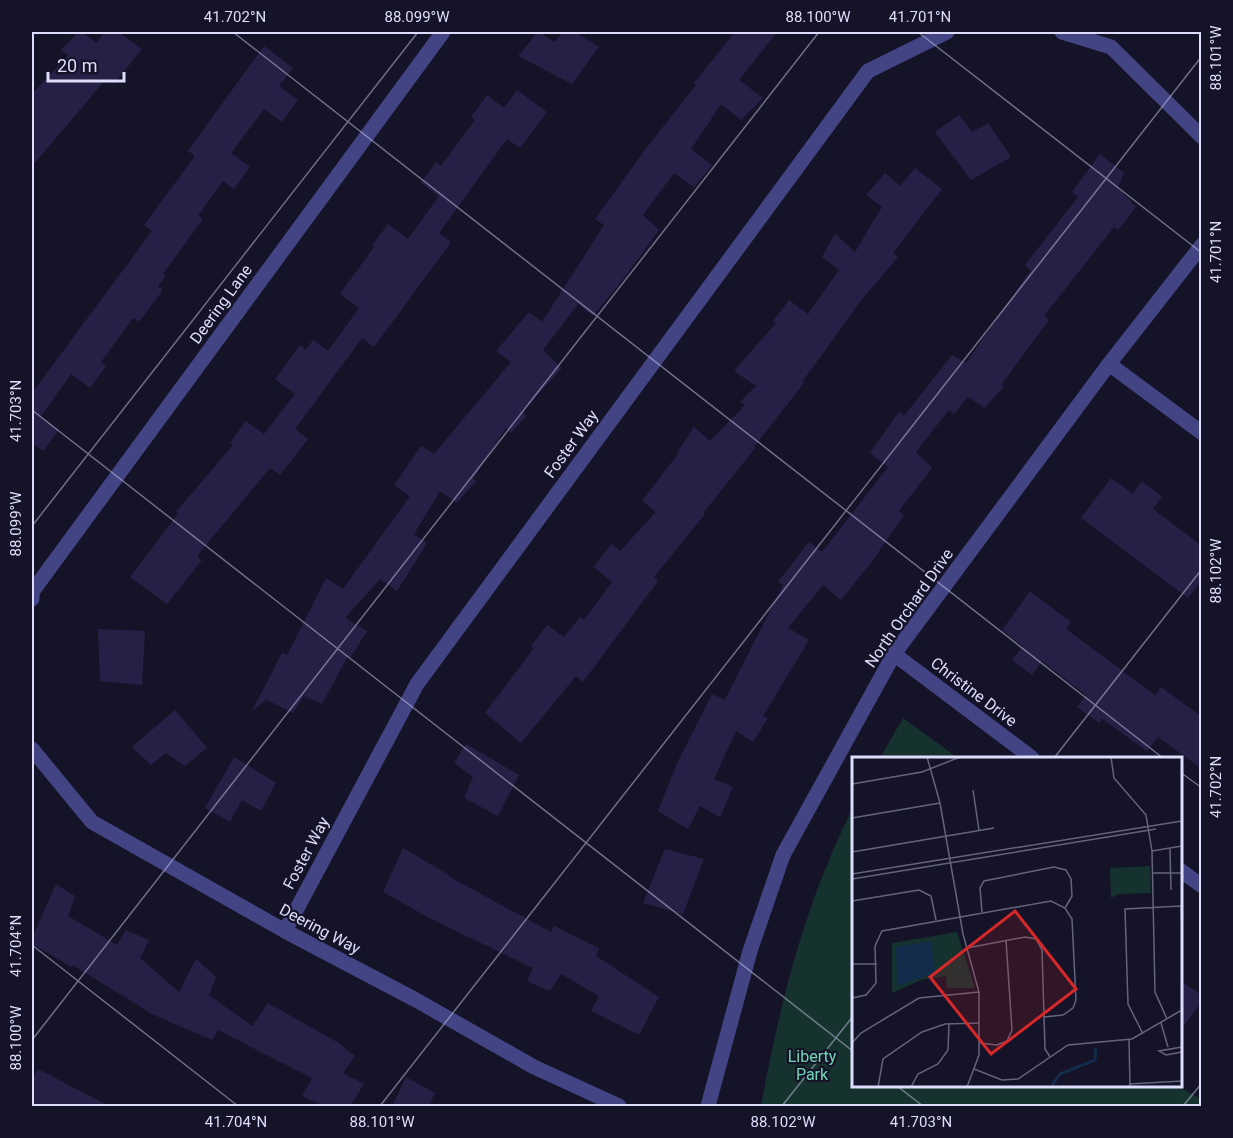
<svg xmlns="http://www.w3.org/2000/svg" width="1233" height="1138" font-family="Roboto,sans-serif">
<rect width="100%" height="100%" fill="#151328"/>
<!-- green -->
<path fill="#16322f" d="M 903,718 L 958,758 L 880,758 Z
M 853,808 L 854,1086 L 1177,1086 L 1201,1099 L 1201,1106 L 761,1106 C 780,1003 805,902 853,808 Z"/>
<!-- building -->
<path fill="#262047" d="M 78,32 L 82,32 L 97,43 L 104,32 L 118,32 L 142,49 L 114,84 L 106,79 L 32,166 L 32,94 L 68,55 L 61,50 Z
M 538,32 L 555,42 L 563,32 L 575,32 L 599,47 L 572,84 L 518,56 Z
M 735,32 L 777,32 L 739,80 L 763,98 L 741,120 L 721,104 L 691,149 L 712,165 L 694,187 L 674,173 L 643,215 L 659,230 L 621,282 L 593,316 L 578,304 L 543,350 L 562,368 L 522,412 L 526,416 L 511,433 L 506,428 L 473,479 L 476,481 L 457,503 L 440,491 L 414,534 L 427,543 L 397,591 L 380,579 L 345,618 L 367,631 L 350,658 L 348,656 L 322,704 L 304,696 L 293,713 L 267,700 L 268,698 L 252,711 L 282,653 L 287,655 L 326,578 L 343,589 L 410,496 L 394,485 L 421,446 L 434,454 L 511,362 L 496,351 L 529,312 L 542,322 L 604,225 L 595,219 L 644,151 L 696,85 L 694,83 Z
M 264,46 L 293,68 L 279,86 L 298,100 L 282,122 L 264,109 L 231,153 L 250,167 L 234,189 L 223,181 L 198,216 L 203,219 L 163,274 L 166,276 L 158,286 L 163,290 L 139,322 L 133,318 L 101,362 L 106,366 L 90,388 L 71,374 L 41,416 L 59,430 L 43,451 L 32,443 L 32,393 L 152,231 L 144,225 L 195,156 L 188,151 Z
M 517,90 L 547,112 L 520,148 L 507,139 L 439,233 L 451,242 L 424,279 L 374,347 L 362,338 L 295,429 L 308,439 L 280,475 L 270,468 L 197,556 L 202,560 L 167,604 L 130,577 L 178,514 L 176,512 L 233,445 L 230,443 L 246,421 L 264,434 L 295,394 L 275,379 L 300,345 L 306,350 L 313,340 L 328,351 L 359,308 L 340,294 L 374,247 L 372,246 L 388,224 L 408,239 L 439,196 L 421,183 L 436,162 L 441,166 L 475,120 L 471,117 L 487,95 L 504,108 Z
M 959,115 L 972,132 L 988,123 L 1011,157 L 971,180 L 935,132 Z
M 1100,154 L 1124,173 L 1118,188 L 1136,207 L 1118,230 L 1114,227 L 1044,316 L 1049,320 L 1001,385 L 1004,386 L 985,408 L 968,397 L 954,414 L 949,410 L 916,452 L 932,468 L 899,511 L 904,515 L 873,560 L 841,600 L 823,585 L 788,628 L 809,640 L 763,716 L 768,718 L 753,742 L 736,731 L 714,779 L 733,787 L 720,817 L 700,806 L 688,829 L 658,811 L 678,761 L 712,694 L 725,700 L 783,585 L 778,582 L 809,542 L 822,552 L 888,467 L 870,453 L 899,412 L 904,416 L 952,355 L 966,363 L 1031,270 L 1025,265 L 1078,197 L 1072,192 Z
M 915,168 L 942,189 L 893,253 L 898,257 L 860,302 L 802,382 L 804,383 L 754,447 L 756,447 L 704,512 L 705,514 L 654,577 L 658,581 L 583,682 L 576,676 L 521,743 L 485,713 L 534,648 L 531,646 L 547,625 L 564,637 L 580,617 L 584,620 L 612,582 L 594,567 L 611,544 L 620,551 L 656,512 L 642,501 L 678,454 L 677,453 L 694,427 L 710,441 L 745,405 L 740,402 L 756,386 L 734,371 L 776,323 L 773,321 L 789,300 L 808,314 L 839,270 L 822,257 L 835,234 L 855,252 L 882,207 L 866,195 L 885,173 L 900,186 Z
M 1111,478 L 1133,494 L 1142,481 L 1162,497 L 1153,509 L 1202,546 L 1202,580 L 1188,598 L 1081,518 Z
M 1030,591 L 1071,622 L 1066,629 L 1155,695 L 1161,687 L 1202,717 L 1202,769 L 1158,737 L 1147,751 L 1102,719 L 1099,723 L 1077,707 L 1086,695 L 1042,661 L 1032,675 L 1012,660 L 1023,646 L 1002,630 Z
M 98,629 L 145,631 L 142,685 L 100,681 Z
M 175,710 L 207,748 L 185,766 L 166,753 L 151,765 L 132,747 Z
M 466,744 L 519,775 L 498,816 L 464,798 L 473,777 L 454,763 Z
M 234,757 L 276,783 L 261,811 L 242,800 L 230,822 L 205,808 Z
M 403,848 L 449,875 L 448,876 L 551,932 L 554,926 L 599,948 L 596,956 L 659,997 L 639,1035 L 591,1011 L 599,996 L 561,974 L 550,991 L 527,981 L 533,968 L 431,919 L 383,892 Z
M 665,849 L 704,859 L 683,914 L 643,903 Z
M 56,884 L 75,896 L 68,916 L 117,945 L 126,930 L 149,940 L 140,958 L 179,992 L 196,959 L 216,977 L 209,995 L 252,1026 L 268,1003 L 337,1042 L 355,1056 L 343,1073 L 364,1084 L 349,1107 L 326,1107 L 302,1096 L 312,1078 L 218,1030 L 212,1040 L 152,1014 L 73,965 L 72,967 L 32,944 L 32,938 Z
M 1180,981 L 1202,995 L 1202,1001 L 1180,1031 Z
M 38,1069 L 111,1107 L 32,1107 L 32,1080 Z
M 406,1077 L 435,1093 L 428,1107 L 392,1107 Z"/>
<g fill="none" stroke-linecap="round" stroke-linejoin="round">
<!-- street -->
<path stroke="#424483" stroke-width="15" d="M 1062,32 L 1111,47 L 1202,137
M 1109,364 L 1202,433
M 32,599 L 32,592 L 443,32
M 894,654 L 1032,758
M 32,749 L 92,822 L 285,931 L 416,1000 L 534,1067 L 619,1106
M 1180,870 L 1202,886
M 285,931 L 417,684 L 868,71 L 947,32
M 708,1106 L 750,951 L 783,855 L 894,654 L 1109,364 L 1202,245"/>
</g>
<!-- ticks -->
<path fill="none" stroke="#deddfc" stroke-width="1.5" stroke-opacity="0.45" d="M 233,32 L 1163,758M 918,32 L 1202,253M 32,410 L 854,1052M 32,526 L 418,32M 1054,758 L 1202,569M 1180,772 L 1202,788M 32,945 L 238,1106M 32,1040 L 819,32M 897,1086 L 923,1106M 380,1106 L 1202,56M 782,1106 L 854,1015M 1183,1106 L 1202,1083"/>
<g text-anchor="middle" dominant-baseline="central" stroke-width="4.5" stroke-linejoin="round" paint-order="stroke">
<!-- street labels -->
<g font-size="16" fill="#deddfc" stroke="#151328">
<text transform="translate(221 304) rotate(-54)">Deering Lane</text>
<text transform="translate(571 444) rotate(-54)">Foster Way</text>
<text transform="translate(909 608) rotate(-55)">North Orchard Drive</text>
<text transform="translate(974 692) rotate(37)">Christine Drive</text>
<text transform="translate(306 853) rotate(-62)">Foster Way</text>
<text transform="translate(320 929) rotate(28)">Deering Way</text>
</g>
<!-- park labels -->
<g font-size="16" fill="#6ed7b6" stroke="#151328">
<text x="812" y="1056">Liberty<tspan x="812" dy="18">Park</tspan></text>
</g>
</g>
<!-- overview -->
<g transform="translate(852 757)">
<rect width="330" height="330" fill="#151328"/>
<path d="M 298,109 L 299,136 L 267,137 L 259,141 L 258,111 ZM 105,175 L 123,231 L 95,231 L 94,219 L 69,223 L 40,236 L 40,186 Z" fill="#16322f"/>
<path d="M 79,184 L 83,216 L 45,229 L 44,190 Z" fill="#142c4b"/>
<path fill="none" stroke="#142c4b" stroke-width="3" d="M 199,330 L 208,317 L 243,303 L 244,291"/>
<path fill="none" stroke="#65647d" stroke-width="1.5" d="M 75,0 L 88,46 L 111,177 L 127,235 L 127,298 L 115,330M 259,0 L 262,21 L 294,58 L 300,94 L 303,235 L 315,262M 0,27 L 70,15 L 108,0M 121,33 L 127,73M 0,61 L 88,46M 318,92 L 319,133M 300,94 L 330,89M 0,95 L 142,71M 301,116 L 330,116M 0,117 L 330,64M 0,122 L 304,72M 0,144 L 67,133 L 79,139 L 84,163M 130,155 L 128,131 L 132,124 L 202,110 L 214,113 L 219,122 L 220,139 L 213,151M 184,182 L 190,193 L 193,292 L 198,300M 115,191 L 173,180 L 184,182M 0,207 L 25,207M 0,241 L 14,238 L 24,226 L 23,189 L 30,174 L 199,144 L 213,151 L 220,162 L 224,243 L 221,251 L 211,258 L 192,260M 309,266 L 316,290M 291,277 L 276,247 L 273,152 L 329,149 L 330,171M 277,283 L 278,330M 0,286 L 9,276 L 67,241 L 127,235M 128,286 L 145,288 L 155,284 L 160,273 L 154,183M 330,290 L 307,294 L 314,298 L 330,295M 122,312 L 150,323 L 166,322 L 216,288 L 280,282 L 330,253M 277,327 L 330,324M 26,330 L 31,302 L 70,275 L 93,267 L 128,266M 59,330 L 66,317 L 86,307 L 96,293 L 97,267"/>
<path fill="#d62828" fill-opacity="0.15" stroke="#d62828" stroke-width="3" d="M 163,154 L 224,232 L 139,297 L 78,220 Z"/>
<rect width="330" height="330" fill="none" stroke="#deddfc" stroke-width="3"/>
</g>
<!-- border -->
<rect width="1233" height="1138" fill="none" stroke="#151328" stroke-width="66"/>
<!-- scale -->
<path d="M48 72v9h76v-9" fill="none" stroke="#deddfc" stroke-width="3"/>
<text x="57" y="72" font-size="18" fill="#deddfc" stroke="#151328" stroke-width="4.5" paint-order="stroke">20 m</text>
<rect x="33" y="33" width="1167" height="1072" fill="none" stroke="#deddfc" stroke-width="2"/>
<g font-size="15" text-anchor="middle" fill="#deddfc">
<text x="235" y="22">41.702°N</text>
<text x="417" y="22">88.099°W</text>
<text x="818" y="22">88.100°W</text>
<text x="920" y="22">41.701°N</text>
<text transform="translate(1216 58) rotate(-90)" y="5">88.101°W</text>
<text transform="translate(1216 252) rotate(-90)" y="5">41.701°N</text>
<text transform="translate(16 411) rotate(-90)" y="5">41.703°N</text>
<text transform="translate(16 524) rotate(-90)" y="5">88.099°W</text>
<text transform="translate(1216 571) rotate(-90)" y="5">88.102°W</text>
<text transform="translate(1216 787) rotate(-90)" y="5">41.702°N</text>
<text transform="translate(16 946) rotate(-90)" y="5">41.704°N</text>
<text transform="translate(16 1038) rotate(-90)" y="5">88.100°W</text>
<text x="236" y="1127">41.704°N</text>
<text x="382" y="1127">88.101°W</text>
<text x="783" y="1127">88.102°W</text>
<text x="921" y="1127">41.703°N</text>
</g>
</svg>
